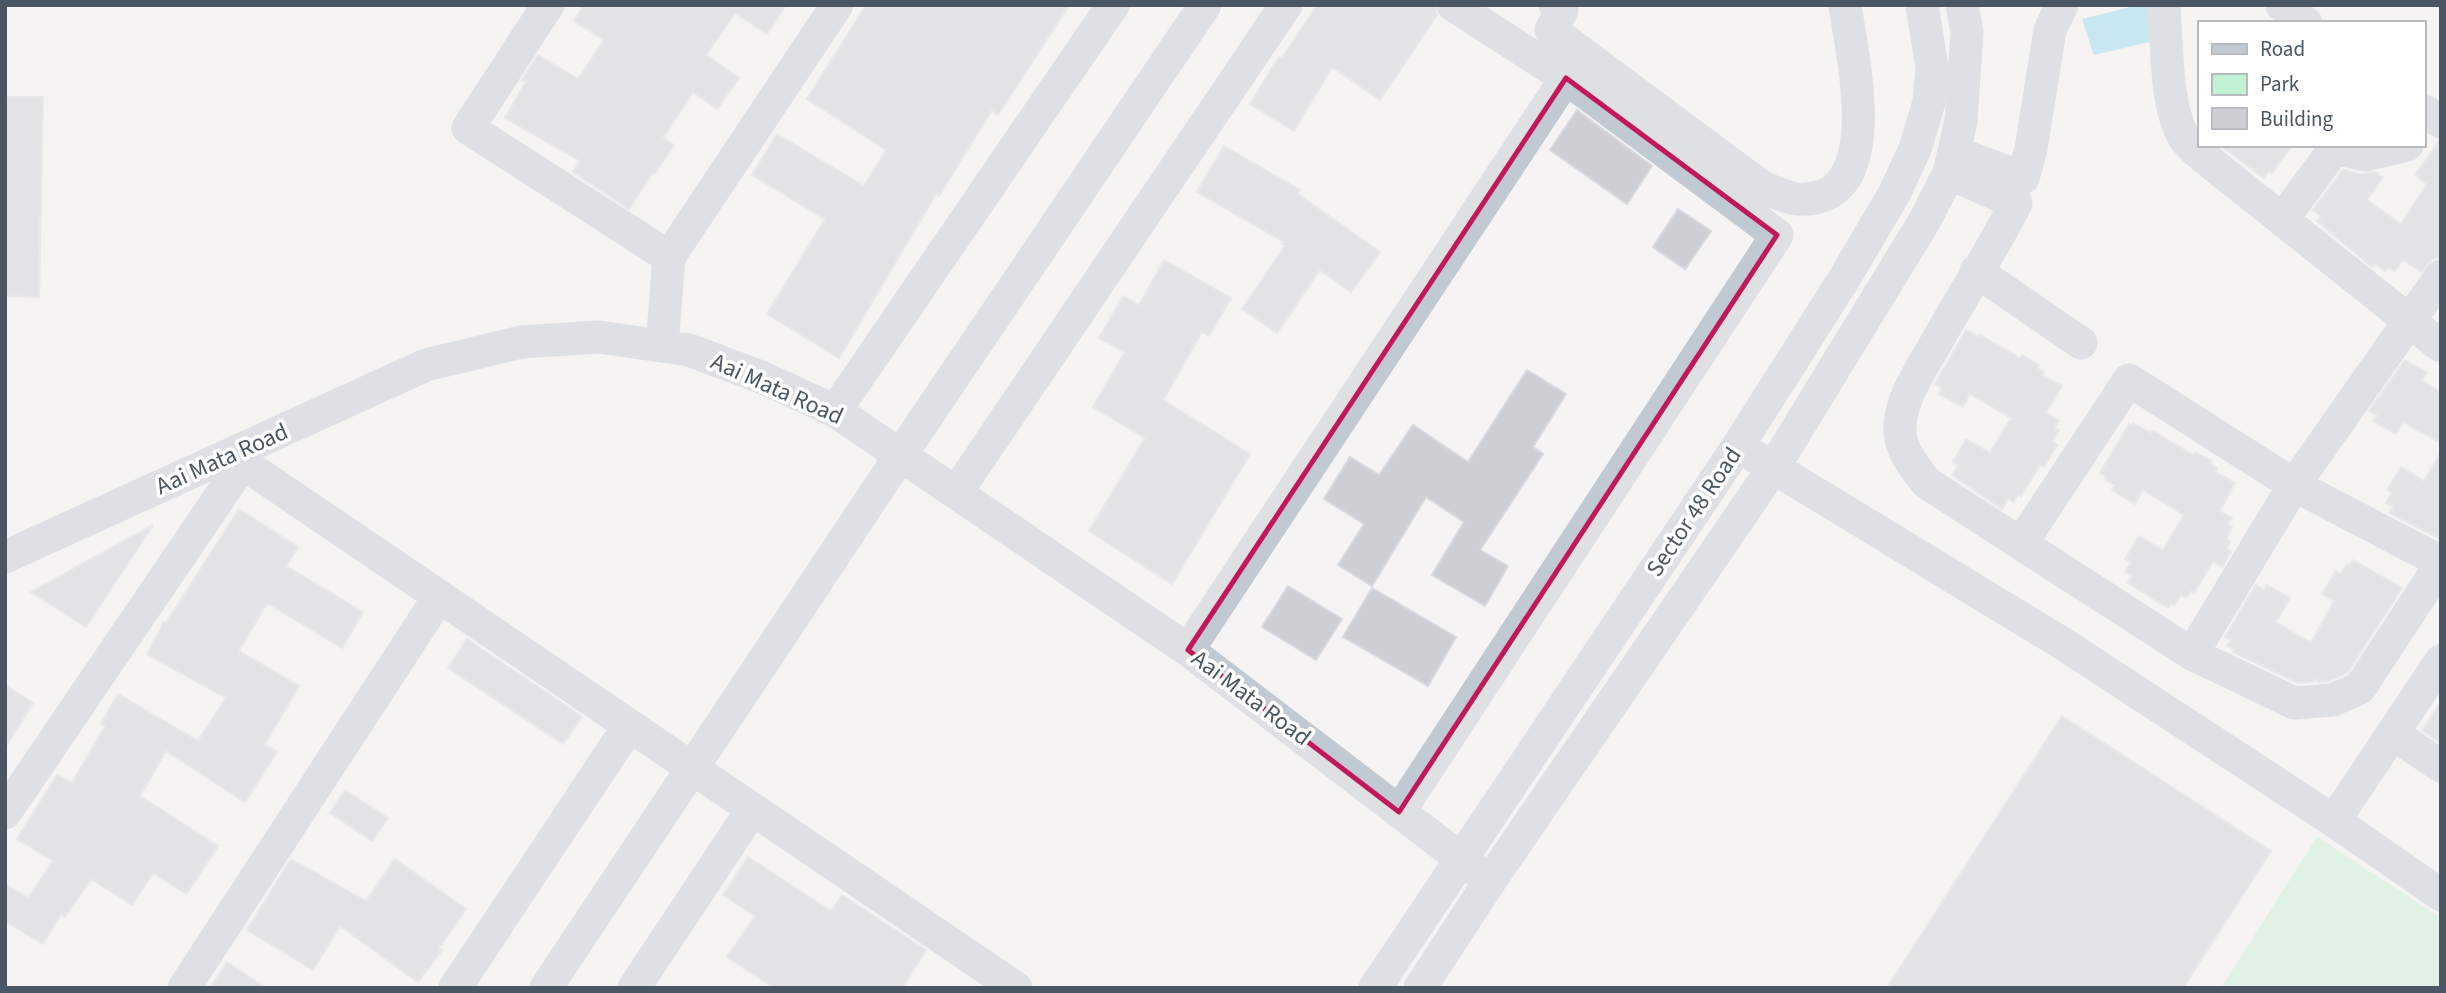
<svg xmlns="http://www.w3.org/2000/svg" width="2446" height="993" font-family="'Source Sans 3',sans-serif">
<rect width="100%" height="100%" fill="#f5f3f3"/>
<!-- green -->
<path fill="#c3f1d5" d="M 2317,837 L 2441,918 L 2441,988 L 2221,988 Z"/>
<!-- water -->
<path fill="#90daee" d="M 2138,5 L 2158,5 L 2166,38 L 2094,55 L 2082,19 Z"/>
<!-- building -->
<path fill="#cdcfd5" stroke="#d7d9de" stroke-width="2" d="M 584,5 L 786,5 L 767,34 L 735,13 L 706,55 L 739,78 L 717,109 L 693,92 L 663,138 L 674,145 L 655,173 L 653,172 L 629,209 L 573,172 L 580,161 L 505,118 L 526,82 L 522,80 L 538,55 L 578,79 L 604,40 L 574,21 Z
M 866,5 L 1069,5 L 998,115 L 992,110 L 939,196 L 936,194 L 839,358 L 767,314 L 825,219 L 752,175 L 777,134 L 864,186 L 886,150 L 807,99 Z
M 1317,5 L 1434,5 L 1437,15 L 1380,100 L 1332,67 L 1294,131 L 1250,104 L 1279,57 L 1282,58 Z
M 5,97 L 43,97 L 39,297 L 5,296 Z
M 1577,110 L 1652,166 L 1627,204 L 1550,150 Z
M 2439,141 L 2441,257 L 2432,259 L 2421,272 L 2403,260 L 2395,271 L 2388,267 L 2385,271 L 2374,264 L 2372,267 L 2317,221 L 2321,216 L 2313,210 L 2343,170 L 2361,174 L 2375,172 L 2383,177 L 2367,200 L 2401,224 L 2427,184 L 2415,175 Z
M 2220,145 L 2292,145 L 2272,173 L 2269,171 L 2264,178 Z
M 1224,146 L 1300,190 L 1298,194 L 1380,252 L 1351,292 L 1320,270 L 1277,333 L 1242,309 L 1285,246 L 1282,244 L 1284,242 L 1197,192 Z
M 1678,209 L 1711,231 L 1685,269 L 1653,247 Z
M 1164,260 L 1231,298 L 1209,336 L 1202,332 L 1163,400 L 1250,454 L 1172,584 L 1089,531 L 1145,438 L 1093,407 L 1125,352 L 1099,338 L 1123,296 L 1139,305 Z
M 1966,330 L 1979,337 L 1980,335 L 2020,358 L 2022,355 L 2039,365 L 2037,368 L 2044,372 L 2042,375 L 2062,386 L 2046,413 L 2059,421 L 2055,428 L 2059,430 L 2052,442 L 2057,445 L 2044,467 L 2040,465 L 2021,496 L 2018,494 L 2013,502 L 2008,498 L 2002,509 L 1952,475 L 1958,466 L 1953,462 L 1966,439 L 1990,453 L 2011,418 L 1970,394 L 1963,407 L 1939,394 L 1942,388 L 1935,384 Z
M 2405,360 L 2427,373 L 2422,381 L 2441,392 L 2441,443 L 2403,422 L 2396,434 L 2373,421 L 2377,415 L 2369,411 Z
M 1527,370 L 1566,394 L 1533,447 L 1543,454 L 1480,550 L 1508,566 L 1485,606 L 1432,575 L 1464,522 L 1426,497 L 1372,586 L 1338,565 L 1364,524 L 1324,499 L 1350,457 L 1379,475 L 1413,425 L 1468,462 Z
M 2133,423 L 2151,433 L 2153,431 L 2193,455 L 2195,452 L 2212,461 L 2211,465 L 2217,468 L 2215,472 L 2235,483 L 2220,511 L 2232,518 L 2228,524 L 2232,527 L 2226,539 L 2230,542 L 2226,548 L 2231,552 L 2222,567 L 2213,561 L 2194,593 L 2191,591 L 2186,598 L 2181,595 L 2174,606 L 2171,603 L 2168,608 L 2128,583 L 2132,576 L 2125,572 L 2131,562 L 2125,559 L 2139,536 L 2163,550 L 2184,515 L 2143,490 L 2135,504 L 2112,490 L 2115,485 L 2105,479 L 2107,477 L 2100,473 L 2129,424 L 2132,426 Z
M 2441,452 L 2441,539 L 2389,513 L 2393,506 L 2386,503 L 2392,493 L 2387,490 L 2401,467 L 2424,481 Z
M 239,509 L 298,547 L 286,566 L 363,612 L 342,648 L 267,603 L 239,651 L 299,686 L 265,744 L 277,752 L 245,802 L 166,751 L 140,796 L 218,846 L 196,880 L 186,894 L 153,873 L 132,905 L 91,879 L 65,917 L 61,914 L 43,944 L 5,921 L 5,884 L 28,898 L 53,861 L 17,839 L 57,775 L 72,783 L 105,726 L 101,724 L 118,694 L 198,741 L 226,698 L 147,654 L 164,622 L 166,623 Z
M 153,525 L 86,627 L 31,592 Z
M 2353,560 L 2402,588 L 2347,673 L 2328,681 L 2319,682 L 2315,679 L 2313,682 L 2298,683 L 2233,652 L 2234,650 L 2227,646 L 2231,640 L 2225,637 L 2256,585 L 2264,590 L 2267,585 L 2290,598 L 2276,622 L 2311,643 L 2334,601 L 2322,594 L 2336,571 L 2341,574 L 2347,564 L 2349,566 Z
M 1288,586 L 1342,619 L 1316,660 L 1262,627 Z
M 1372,588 L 1456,637 L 1428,686 L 1343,637 Z
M 467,639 L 582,717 L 563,744 L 448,668 Z
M 5,685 L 33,703 L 5,748 Z
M 2441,702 L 2441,743 L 2422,730 Z
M 2062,716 L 2271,851 L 2183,988 L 1887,988 Z
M 345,790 L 388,818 L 372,841 L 330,813 Z
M 748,857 L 831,911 L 842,895 L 926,950 L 902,988 L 774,988 L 727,957 L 755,916 L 723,895 Z
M 291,859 L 366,901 L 395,859 L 466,909 L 439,948 L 442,950 L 418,982 L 340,926 L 313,970 L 247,930 Z
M 227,962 L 266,988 L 210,988 Z"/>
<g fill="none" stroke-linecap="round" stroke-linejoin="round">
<!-- minor -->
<path stroke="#c1cad2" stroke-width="33" d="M 548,5 L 468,128 L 669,257
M 1555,5 L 1562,10 L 1551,30 L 1762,187 C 1773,191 1786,198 1797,199 C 1889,205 1852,57 1845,5
M 2164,5 C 2167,42 2165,111 2186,140 C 2191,147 2199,153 2206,159 L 2441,346
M 2282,5 L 2306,23
M 2423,110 L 2441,122
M 2334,145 L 2335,148 L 2365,155 L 2407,145
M 1954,152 L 2023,178 L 2031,149 L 2050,30 L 2062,5
M 1949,173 L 2016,203 C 1992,251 1962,296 1936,343 C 1921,370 1899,399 1900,431 C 1901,452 1915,468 1927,483 L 2192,654 L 2294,703 L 2333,700 L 2360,688 L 2441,564
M 2282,220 L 2335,148
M 1976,271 L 2081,343
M 662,346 L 669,257 L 837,5
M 835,411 L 1113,5
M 231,455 L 1016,988
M 1756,457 L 2065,645 L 2334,821 L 2441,895
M 956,493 L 1286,5
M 2021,544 L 2129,380 L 2294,485 L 2441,562
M 5,557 L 426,365 L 521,342 L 599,337 L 689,350 L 761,377 L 835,411 L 1188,650 L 1490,881
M 1188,650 L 1566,78
M 2192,654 L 2294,485 L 2441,276
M 2392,733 L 2441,766
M 1399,812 L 1777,235 L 1566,78 L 1453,5
M 5,813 L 243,463
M 2334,821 L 2441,661
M 184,988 L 439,597
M 455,988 L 629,726
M 546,988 L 900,456 L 1205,5
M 634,988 L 752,810
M 1375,988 L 1738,446 L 1844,279 L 1894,194 L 1915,149 L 1929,102 L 1932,67 L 1922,5
M 1420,988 L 1490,881 L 1774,467 L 1925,220 L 1949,173 L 1961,121 L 1967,32 L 1962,5"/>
</g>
<!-- marked area -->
<path d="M0 0H2446V993H0ZM 1566,78 L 1777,235 L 1399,812 L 1188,650 Z" fill="#f5f3f3" fill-opacity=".55" fill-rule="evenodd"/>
<path fill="none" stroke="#c2185b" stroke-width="5" stroke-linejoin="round" d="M 1566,78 L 1777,235 L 1399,812 L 1188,650 Z"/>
<g text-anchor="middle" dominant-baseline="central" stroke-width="7" stroke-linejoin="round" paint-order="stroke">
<!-- street labels -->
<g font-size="24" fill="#4a5661" stroke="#fff">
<text transform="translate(777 389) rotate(24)">Aai Mata Road</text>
<text transform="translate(222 459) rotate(-24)">Aai Mata Road</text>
<text transform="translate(1694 512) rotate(-56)">Sector 48 Road</text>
<text transform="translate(1251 698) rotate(37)">Aai Mata Road</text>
</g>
</g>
<!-- border -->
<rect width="2446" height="993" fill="none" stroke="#4a5661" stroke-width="14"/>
<!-- legend -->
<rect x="2198" y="21" width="228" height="126" fill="#ffffff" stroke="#b7bbc0" stroke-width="2"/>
<rect x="2212" y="44" width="35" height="10" fill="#c1cad2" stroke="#b7bbc0" stroke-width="2"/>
<text x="2260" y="56" font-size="21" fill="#4a5661">Road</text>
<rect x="2212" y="74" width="35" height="21" fill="#c3f1d5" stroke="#b7bbc0" stroke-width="2"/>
<text x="2260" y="91" font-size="21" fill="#4a5661">Park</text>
<rect x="2212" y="108" width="35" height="21" fill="#cdcfd5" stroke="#b7bbc0" stroke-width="2"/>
<text x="2260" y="126" font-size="21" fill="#4a5661">Building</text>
</svg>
